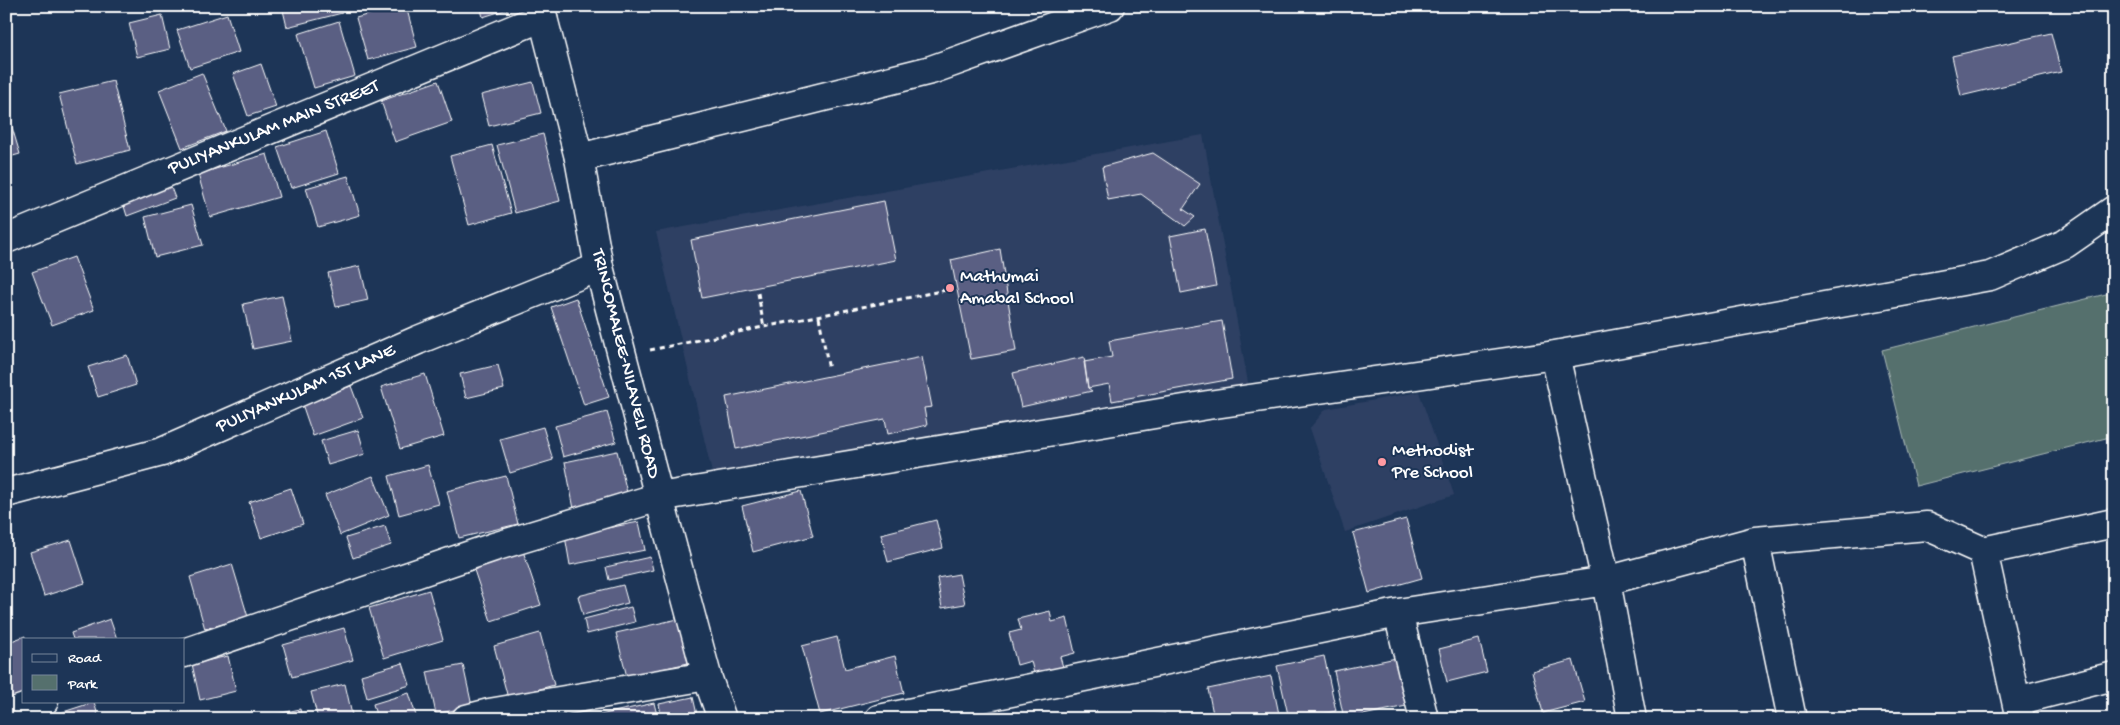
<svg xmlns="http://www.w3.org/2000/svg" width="2120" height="725" font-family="'Gochi Hand',sans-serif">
<rect width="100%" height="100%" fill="#1d3557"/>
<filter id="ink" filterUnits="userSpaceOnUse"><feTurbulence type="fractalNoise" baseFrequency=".02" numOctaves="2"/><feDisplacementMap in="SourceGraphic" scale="10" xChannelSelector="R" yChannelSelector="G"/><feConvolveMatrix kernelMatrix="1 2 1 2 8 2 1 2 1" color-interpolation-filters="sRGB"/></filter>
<g filter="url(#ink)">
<!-- built -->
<path fill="#2f4164" d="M 1203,135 L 1249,388 L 713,477 L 656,232 Z
M 1419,392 L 1454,495 L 1345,532 L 1310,428 L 1326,409 Z"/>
<!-- green -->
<path fill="#55706d" stroke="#aab8b6" d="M 2114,292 L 2114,436 L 1916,486 L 1882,350 Z"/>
<!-- building -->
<path fill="#5a5e83" stroke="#fff" d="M 282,6 L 340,6 L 342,13 L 287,27 Z
M 398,6 L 406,6 L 417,47 L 368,60 L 356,18 Z
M 480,6 L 510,6 L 511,8 L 483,17 Z
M 227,14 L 239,52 L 190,68 L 177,30 Z
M 162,15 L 170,49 L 137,57 L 129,23 Z
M 339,21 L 355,76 L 314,88 L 298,34 Z
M 2051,33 L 2061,72 L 1961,96 L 1952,56 Z
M 261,64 L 276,107 L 248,116 L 233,74 Z
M 202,73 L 226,131 L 182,148 L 159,90 Z
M 113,81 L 130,150 L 77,164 L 59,94 Z
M 438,81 L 452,122 L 395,142 L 381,101 Z
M 533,82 L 541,113 L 489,126 L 481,95 Z
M 11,124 L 20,154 L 6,158 L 6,126 Z
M 326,131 L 339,173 L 291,188 L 277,147 Z
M 543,134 L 560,201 L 515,213 L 497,145 Z
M 492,145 L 511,213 L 469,225 L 450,156 Z
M 1153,153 L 1200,184 L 1183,209 L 1195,217 L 1185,226 L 1141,194 L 1108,200 L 1102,167 Z
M 267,154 L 279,197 L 210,217 L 198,174 Z
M 348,176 L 360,215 L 318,227 L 306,188 Z
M 170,185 L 175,198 L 127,216 L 123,203 Z
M 884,201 L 896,260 L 702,298 L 691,240 Z
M 191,205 L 203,245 L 155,257 L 145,217 Z
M 1205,229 L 1216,286 L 1181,293 L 1170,236 Z
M 1000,249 L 1016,351 L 971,359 L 951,260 Z
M 74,257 L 94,310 L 52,325 L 32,272 Z
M 360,266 L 368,300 L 336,307 L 328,273 Z
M 282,296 L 292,341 L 253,349 L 243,304 Z
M 576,298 L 609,397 L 584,405 L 551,307 Z
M 1222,321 L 1232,379 L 1112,401 L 1109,384 L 1088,388 L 1084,362 L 1112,357 L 1109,341 Z
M 127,355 L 136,385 L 98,397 L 88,367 Z
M 922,357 L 932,407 L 924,408 L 927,425 L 888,434 L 885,419 L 736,449 L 726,397 Z
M 1084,357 L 1088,388 L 1092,391 L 1021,407 L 1013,373 Z
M 498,365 L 504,389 L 466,398 L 460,374 Z
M 425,374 L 444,436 L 400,449 L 381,387 Z
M 351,386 L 363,418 L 313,436 L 302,404 Z
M 607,412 L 616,442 L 563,457 L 555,426 Z
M 543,427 L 553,460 L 510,473 L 500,439 Z
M 358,430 L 365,454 L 328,465 L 321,441 Z
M 617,451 L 628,497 L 574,509 L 565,462 Z
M 428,465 L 439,504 L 399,515 L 389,476 Z
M 373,476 L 389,515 L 340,535 L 325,495 Z
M 506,476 L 518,524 L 459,538 L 447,491 Z
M 291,488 L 303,524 L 261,538 L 249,502 Z
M 801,491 L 813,536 L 753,552 L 742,506 Z
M 1406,519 L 1422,578 L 1369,593 L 1353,533 Z
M 936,520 L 943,548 L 888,562 L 881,534 Z
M 639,522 L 645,550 L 570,565 L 565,536 Z
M 385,526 L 391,545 L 353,558 L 346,538 Z
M 71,540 L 85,583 L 44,596 L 30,552 Z
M 523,551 L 541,605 L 491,621 L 473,567 Z
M 650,557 L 653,570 L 609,580 L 606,567 Z
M 232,564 L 248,617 L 205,629 L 190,577 Z
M 959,574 L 965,604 L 942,608 L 937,578 Z
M 623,585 L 628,603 L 583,615 L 578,596 Z
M 429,590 L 443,640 L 384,658 L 369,608 Z
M 631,607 L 635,622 L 587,634 L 584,619 Z
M 1050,611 L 1052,622 L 1067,618 L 1075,653 L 1060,657 L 1063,667 L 1034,674 L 1031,661 L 1017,665 L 1009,633 L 1021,630 L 1018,619 Z
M 110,619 L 117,639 L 73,639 L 71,633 Z
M 678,619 L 688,663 L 627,677 L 616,633 Z
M 344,628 L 353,660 L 292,677 L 283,645 Z
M 540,633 L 554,685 L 508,698 L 494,646 Z
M 25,636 L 24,695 L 8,702 L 6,697 L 6,643 Z
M 837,637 L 845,669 L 895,656 L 904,693 L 820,714 L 802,646 Z
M 1479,639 L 1487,672 L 1447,682 L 1439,649 Z
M 228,656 L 236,691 L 200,700 L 192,664 Z
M 1324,656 L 1336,711 L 1300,719 L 1289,719 L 1277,666 Z
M 1401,657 L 1411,705 L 1344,719 L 1334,671 Z
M 1573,660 L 1585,702 L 1543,713 L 1532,671 Z
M 403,663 L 410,685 L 367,698 L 361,675 Z
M 463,665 L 472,706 L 436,714 L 427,672 Z
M 1271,676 L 1280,719 L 1214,719 L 1208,689 Z
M 345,684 L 352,715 L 340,719 L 318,719 L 311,692 Z
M 409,693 L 417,719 L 377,719 L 373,704 Z
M 693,697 L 698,719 L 662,719 L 659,704 Z
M 94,702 L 99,719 L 49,719 L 48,717 Z
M 654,703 L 658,719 L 601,719 L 600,715 Z
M 300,709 L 302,719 L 264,719 L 264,717 Z
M 1165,714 L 1165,719 L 1137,719 L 1137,718 Z"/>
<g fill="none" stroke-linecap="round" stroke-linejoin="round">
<defs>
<path id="minor" d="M 579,158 L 931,70 L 1110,6
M 6,239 L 543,17
M 1555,355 L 1606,581 L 1632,719
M 6,493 L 162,452 L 418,340 L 599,267
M 1755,541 L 1792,719
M 1983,551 L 2020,719
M 1398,613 L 1424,719
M 184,653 L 494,547 L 659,497 L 1208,405 L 1555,355 L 1990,276 L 2065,244 L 2114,210
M 2016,701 L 2114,676
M 11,713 L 44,701
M 466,719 L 489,713 L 707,676
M 879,719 L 1398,613 L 1606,581 L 1755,541 L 1927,526 L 1983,551 L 2114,523"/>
<path id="major" d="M 540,6 L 579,158 L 599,267 L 659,497 L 707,676 L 722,719"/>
</defs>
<!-- minor casing -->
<use href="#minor" stroke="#fff" stroke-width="31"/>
<!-- major casing -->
<use href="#major" stroke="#fff" stroke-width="31"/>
<!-- path -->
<path stroke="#fff" stroke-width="3" stroke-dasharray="5 4" stroke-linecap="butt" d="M 758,293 L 764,328
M 819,317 L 829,370
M 650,350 L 946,290"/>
<!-- minor -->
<use href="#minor" stroke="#1d3557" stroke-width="28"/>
<!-- major -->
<use href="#major" stroke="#1d3557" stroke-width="28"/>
</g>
</g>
<!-- markers -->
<g fill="#ff9aa2" stroke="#1d3557" stroke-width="2">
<circle cx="950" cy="288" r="5"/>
<circle cx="1382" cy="462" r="5"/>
</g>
<g text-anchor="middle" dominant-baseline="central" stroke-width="4" stroke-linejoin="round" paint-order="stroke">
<!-- street labels -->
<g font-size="19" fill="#fff" stroke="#1d3557">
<text transform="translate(274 128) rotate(-22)">PULIYANKULAM MAIN STREET</text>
<text transform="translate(625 364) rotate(76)">TRINCOMALEE-NILAVELI ROAD</text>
<text transform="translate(306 389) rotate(-24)">PULIYANKULAM 1ST LANE</text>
</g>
<!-- poi labels -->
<g font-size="19" fill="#fff" stroke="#1d3557" text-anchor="start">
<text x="960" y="277">Mathumai<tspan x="960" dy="22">Amabal School</tspan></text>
<text x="1392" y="451">Methodist<tspan x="1392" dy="22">Pre School</tspan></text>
</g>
</g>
<!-- margin -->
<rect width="2120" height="725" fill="none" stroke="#1d3557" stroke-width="25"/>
<rect x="12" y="12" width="2095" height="700" fill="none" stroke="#fff" stroke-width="2" filter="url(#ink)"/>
<!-- legend -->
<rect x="22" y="638" width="162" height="65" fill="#1d3557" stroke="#77869a"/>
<rect x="32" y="654" width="25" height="8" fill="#1d3557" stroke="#77869a"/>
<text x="68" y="662" font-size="15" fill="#ffffff">Road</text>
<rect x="32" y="675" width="25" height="15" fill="#55706d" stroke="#77869a"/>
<text x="68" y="688" font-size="15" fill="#ffffff">Park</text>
</svg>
